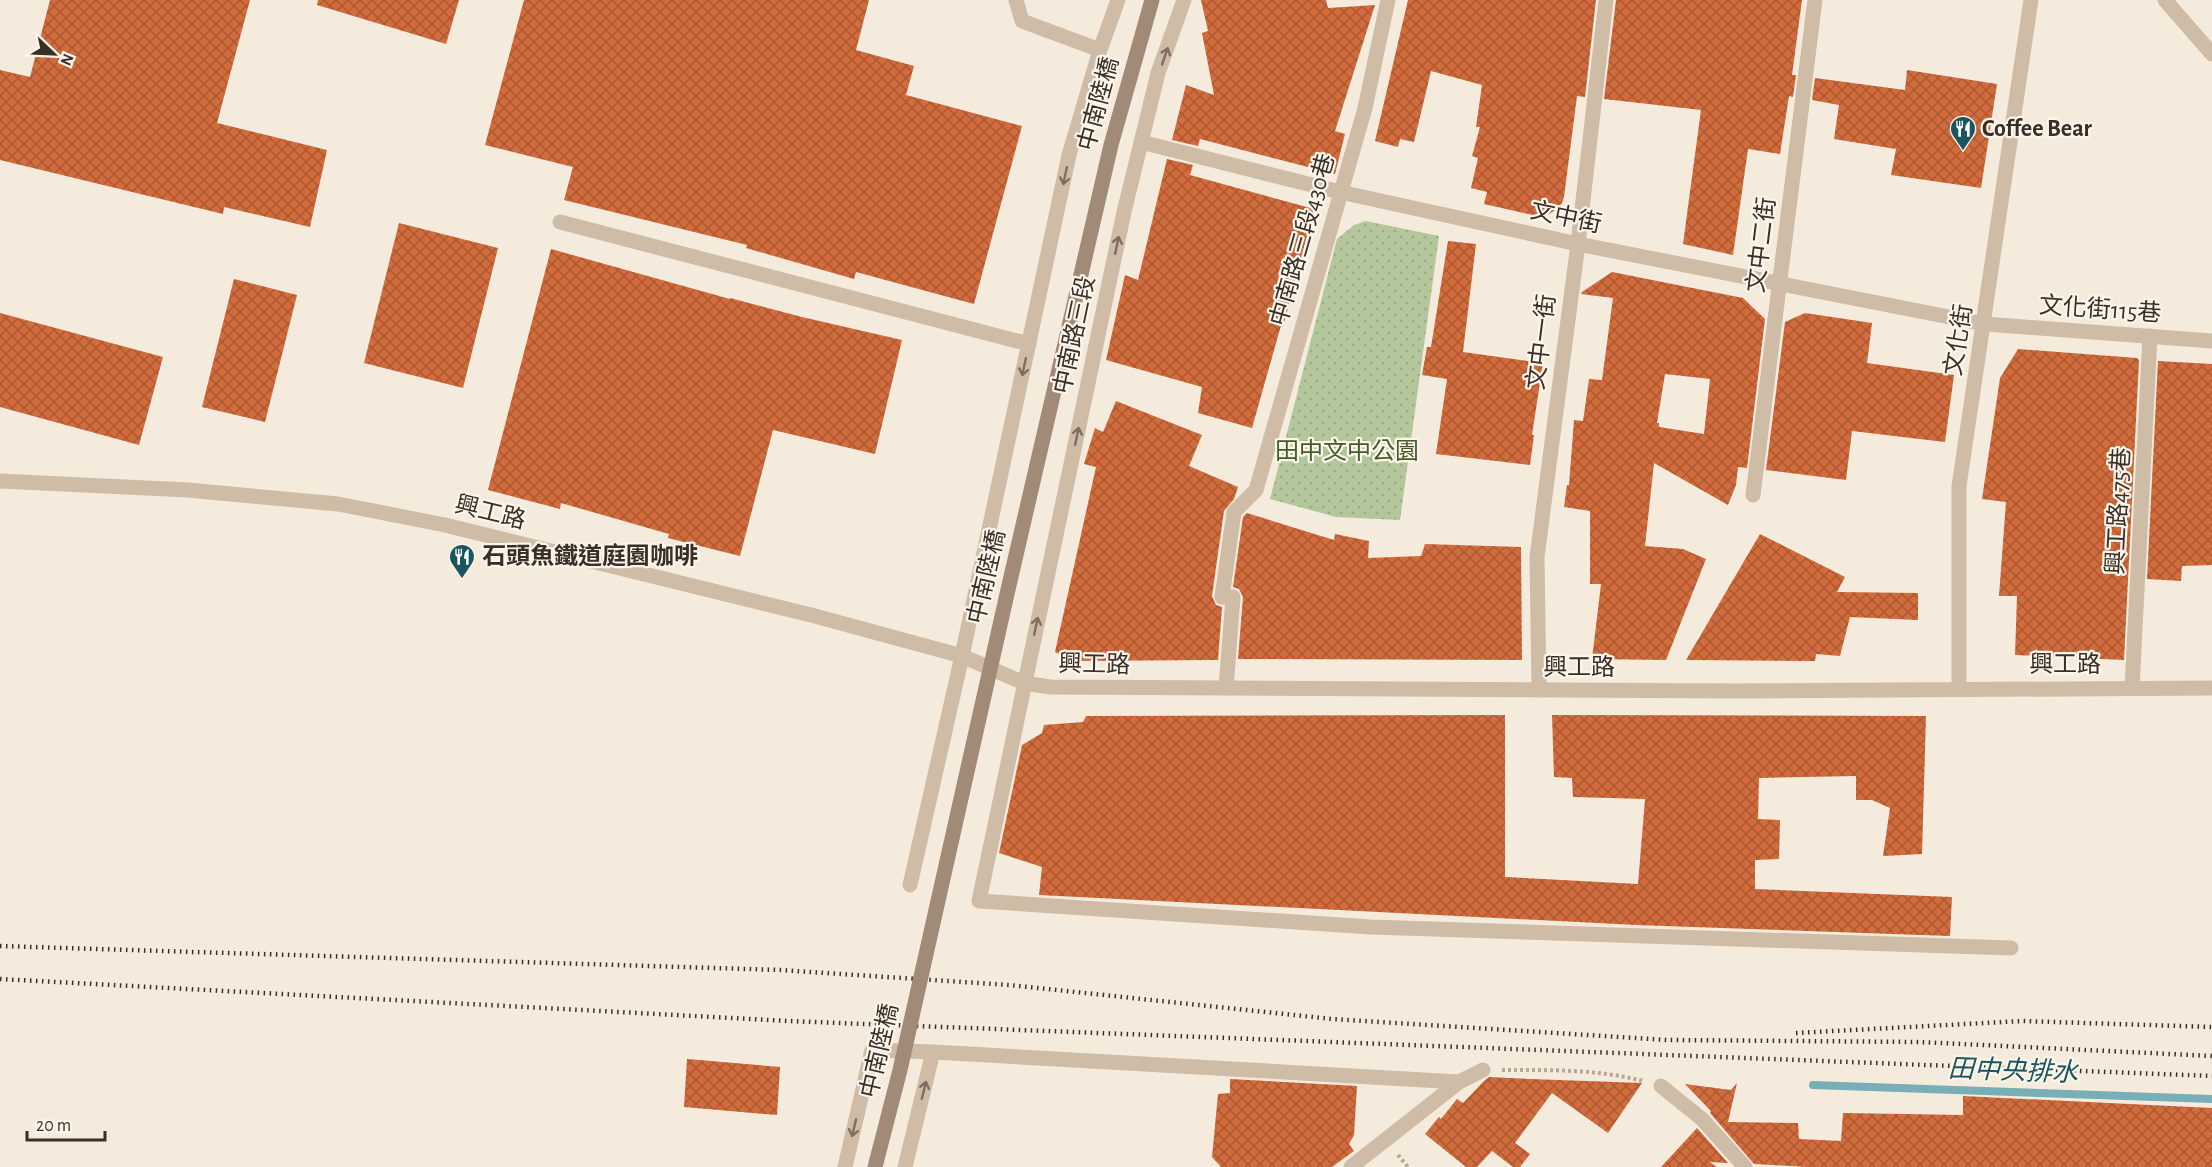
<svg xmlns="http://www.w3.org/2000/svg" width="2212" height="1167" font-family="'Alegreya Sans','Noto Sans TC',sans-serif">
<defs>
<pattern id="park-dots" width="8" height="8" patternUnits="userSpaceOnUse" patternTransform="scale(1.5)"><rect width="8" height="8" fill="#b4c69b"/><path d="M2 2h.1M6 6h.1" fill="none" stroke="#9caa86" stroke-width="1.8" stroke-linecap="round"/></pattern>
<pattern id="building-cross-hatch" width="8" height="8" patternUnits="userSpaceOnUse" patternTransform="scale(1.5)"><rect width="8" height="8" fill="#d26c3d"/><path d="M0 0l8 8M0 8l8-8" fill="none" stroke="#ab5933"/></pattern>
</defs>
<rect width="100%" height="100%" fill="#f5ebdc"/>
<!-- park -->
<path fill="url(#park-dots)" d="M 1366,221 L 1439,236 L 1400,520 L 1336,517 L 1270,499 L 1337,239 L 1354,225 Z"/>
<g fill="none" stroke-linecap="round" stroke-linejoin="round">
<!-- stream -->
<path stroke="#78aeb5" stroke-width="8" d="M 1813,1085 L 2212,1099"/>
</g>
<!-- building -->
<path fill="url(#building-cross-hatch)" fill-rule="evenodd" d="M 50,0 L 250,0 L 217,123 L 327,150 L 310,227 L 224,207 L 223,214 L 0,160 L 0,70 L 30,77 Z
M 318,0 L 459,0 L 446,44 L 317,5 Z
M 524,0 L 869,0 L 856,50 L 914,66 L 906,95 L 1022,126 L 974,304 L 856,272 L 854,279 L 746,248 L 747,245 L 564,200 L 573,167 L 485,145 Z
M 1201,0 L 1326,0 L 1328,8 L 1375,5 L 1335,131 L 1345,134 L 1335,174 L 1200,139 L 1198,146 L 1172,140 L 1186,85 L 1214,95 L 1202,33 L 1208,31 Z
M 1408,0 L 1596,0 L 1585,97 L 1577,96 L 1564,197 L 1562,203 L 1555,210 L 1546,216 L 1537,216 L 1484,204 L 1487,192 L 1471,188 L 1478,158 L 1472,156 L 1480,127 L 1476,127 L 1482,85 L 1431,71 L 1414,142 L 1400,139 L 1398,147 L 1375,141 Z
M 1616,0 L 1802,0 L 1792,75 L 1796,75 L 1793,97 L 1789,96 L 1780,154 L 1748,149 L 1733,255 L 1683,244 L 1701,110 L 1604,99 Z
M 1907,70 L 1997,84 L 1981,188 L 1891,175 L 1896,149 L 1834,139 L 1839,105 L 1812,100 L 1815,78 L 1905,90 Z
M 1167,159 L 1193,165 L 1190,175 L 1314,209 L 1284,323 L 1282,322 L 1252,428 L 1198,413 L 1202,387 L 1106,360 L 1125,275 L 1138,280 Z
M 399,223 L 498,248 L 463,388 L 364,363 Z
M 1448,241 L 1476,244 L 1463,352 L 1543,363 L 1532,435 L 1534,435 L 1530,465 L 1436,454 L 1447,379 L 1422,375 L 1427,347 L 1431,347 Z
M 551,249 L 730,299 L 730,298 L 802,317 L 902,340 L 875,454 L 773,430 L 740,556 L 668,538 L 669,534 L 561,503 L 560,509 L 488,490 Z
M 1612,272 L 1743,298 L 1765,319 L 1747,468 L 1738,467 L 1736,485 L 1728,505 L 1654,463 L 1645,546 L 1683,549 L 1706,559 L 1666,660 L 1592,659 L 1601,584 L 1590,584 L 1590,511 L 1564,507 L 1567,485 L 1569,485 L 1574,420 L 1583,421 L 1589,379 L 1602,380 L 1613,298 L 1581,294 L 1582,292 ZM 1665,374 L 1710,379 L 1704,434 L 1659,427 L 1659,423 L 1657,423 Z
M 234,279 L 297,295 L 265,422 L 202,407 Z
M 0,313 L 163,357 L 139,445 L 0,407 Z
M 1805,313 L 1872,323 L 1867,363 L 1954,375 L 1945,442 L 1852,431 L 1846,480 L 1766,470 L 1785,322 Z
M 2018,349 L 2137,358 L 2139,360 L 2124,660 L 2015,655 L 2017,596 L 1999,596 L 2006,502 L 1982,499 L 2000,378 Z
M 2158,361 L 2212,364 L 2212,565 L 2182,566 L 2181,581 L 2147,579 Z
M 1116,401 L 1202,435 L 1189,466 L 1238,487 L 1234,499 L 1224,511 L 1212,596 L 1216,605 L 1222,607 L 1218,660 L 1072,661 L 1055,652 L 1096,467 L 1084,464 L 1095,428 L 1103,432 Z
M 1247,513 L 1334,540 L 1335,534 L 1369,541 L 1368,558 L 1421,556 L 1425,544 L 1521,547 L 1522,660 L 1238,659 L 1243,597 L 1239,589 L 1233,587 L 1243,517 Z
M 1760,534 L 1845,577 L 1837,592 L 1918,593 L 1918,620 L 1850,617 L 1840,656 L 1816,654 L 1815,661 L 1686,660 Z
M 1505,715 L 1505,877 L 1638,884 L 1645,799 L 1573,797 L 1572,778 L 1554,777 L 1552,715 L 1926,716 L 1922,854 L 1883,856 L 1890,808 L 1872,800 L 1856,800 L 1856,776 L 1759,778 L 1758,819 L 1780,820 L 1779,859 L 1755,860 L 1755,889 L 1952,897 L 1950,936 L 1636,925 L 1039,895 L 1042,867 L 999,853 L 1022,745 L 1042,733 L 1044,725 L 1083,722 L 1086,716 Z
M 687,1059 L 780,1067 L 777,1115 L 684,1107 Z
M 1489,1077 L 1531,1079 L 1642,1083 L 1608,1133 L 1552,1093 L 1515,1143 L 1530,1154 L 1520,1167 L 1513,1167 L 1492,1151 L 1477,1167 L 1466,1167 L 1425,1134 L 1439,1117 L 1441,1119 L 1457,1099 L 1463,1103 L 1484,1081 Z
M 1230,1079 L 1357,1086 L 1354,1135 L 1349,1144 L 1354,1151 L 1332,1167 L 1221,1167 L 1212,1157 L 1218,1094 L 1230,1093 Z
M 1737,1083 L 1728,1122 L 1798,1123 L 1799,1139 L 1841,1141 L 1843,1113 L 1963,1115 L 1963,1096 L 2212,1108 L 2212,1167 L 1807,1167 L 1754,1164 L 1710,1113 L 1711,1111 L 1685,1084 L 1731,1090 Z
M 1697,1128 L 1728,1163 L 1710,1162 L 1717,1167 L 1661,1167 Z"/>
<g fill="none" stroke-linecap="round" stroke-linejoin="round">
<!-- path -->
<path stroke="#baa691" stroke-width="4" stroke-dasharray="3 3" stroke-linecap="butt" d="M 1502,1070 C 1550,1070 1597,1069 1643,1081
M 1398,1155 L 1408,1167"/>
<!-- service -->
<path stroke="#cebca7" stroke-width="15" d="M 1016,0 L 1022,21 L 1100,50
M 1184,0 L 1158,73 L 1124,212 L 979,901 L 1370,927 L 2011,948
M 2165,0 L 2212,54
M 560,222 L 1029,344
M 1753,495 L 1815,0
M 1226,688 L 1233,597 L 1222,597 L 1234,512 L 1256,490 L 1365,108 L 1388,0
M 2132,688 L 2150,336
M 1539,690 L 1537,557 L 1578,244 L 1606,0
M 910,885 L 962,656 L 1069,155 L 1100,50 L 1118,0
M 1661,1086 L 1702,1119 L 1745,1167
M 845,1167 L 872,1050 L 933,1052 L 1459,1082 L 1483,1070
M 905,1167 L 933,1052
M 1351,1167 L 1459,1082"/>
<!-- minor -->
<path stroke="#cebca7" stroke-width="15" d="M 1141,142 L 1340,192 L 1578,244 L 1985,324 L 2212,341
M 0,481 L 188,490 L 338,504 L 445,525 L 815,616 L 962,656 L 1024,683 L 1050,687 L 1736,691 L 2212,688
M 1959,688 L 1959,486 L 2031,0"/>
<!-- rail -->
<path stroke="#3a2f28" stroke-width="4.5" stroke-dasharray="1.5 4.5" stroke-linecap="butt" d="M 0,946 L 780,970 L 1009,985 L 1332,1019 L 1668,1040 L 1920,1042 L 2212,1056
M 0,979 L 788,1021 L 2212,1076
M 1796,1033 L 2022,1021 L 2212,1027"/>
<!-- secondary-bridge -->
<path stroke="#a28a78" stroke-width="15" d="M 875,1167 L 900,1070 L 1007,594 L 1111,145 L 1152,0"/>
</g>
<!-- one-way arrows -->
<defs><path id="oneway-shaft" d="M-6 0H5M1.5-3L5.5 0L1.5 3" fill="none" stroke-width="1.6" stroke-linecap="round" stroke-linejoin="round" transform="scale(1.5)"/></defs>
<g stroke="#7d6e61">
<use href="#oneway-shaft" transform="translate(1165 56) rotate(-71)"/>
<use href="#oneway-shaft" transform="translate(1065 176) rotate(102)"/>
<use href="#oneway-shaft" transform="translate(1117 245) rotate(-78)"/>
<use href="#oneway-shaft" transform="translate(1024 367) rotate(102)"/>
<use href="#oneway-shaft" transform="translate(1077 436) rotate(-78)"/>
<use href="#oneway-shaft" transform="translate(1036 626) rotate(-78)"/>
<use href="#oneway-shaft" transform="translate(924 1090) rotate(-76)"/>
<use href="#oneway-shaft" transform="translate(854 1128) rotate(103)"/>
</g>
<!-- icons -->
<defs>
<symbol id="restaurant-pin" viewBox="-11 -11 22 30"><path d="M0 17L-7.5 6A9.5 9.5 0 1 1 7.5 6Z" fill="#195660" stroke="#fcf5ea"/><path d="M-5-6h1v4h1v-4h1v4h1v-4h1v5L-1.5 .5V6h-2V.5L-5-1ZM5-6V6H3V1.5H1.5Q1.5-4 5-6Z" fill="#fff"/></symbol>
</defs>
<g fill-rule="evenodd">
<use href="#restaurant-pin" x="1948" y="114" width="30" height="40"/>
<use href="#restaurant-pin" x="447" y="542" width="30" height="40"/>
</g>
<g text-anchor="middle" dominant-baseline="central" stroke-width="4.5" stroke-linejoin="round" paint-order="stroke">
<!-- street labels -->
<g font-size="24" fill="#3a2f28" stroke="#fcf5ea">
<text transform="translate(1099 104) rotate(-75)">中南陸橋</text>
<text transform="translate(1566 218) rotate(12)">文中街</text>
<text transform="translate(1303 240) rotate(-74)">中南路三段430巷</text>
<text transform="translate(1762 245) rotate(-83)">文中二街</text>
<text transform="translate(2100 310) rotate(4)">文化街115巷</text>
<text transform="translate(1075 335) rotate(-78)">中南路三段</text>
<text transform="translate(1959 340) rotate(-81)">文化街</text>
<text transform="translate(1542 342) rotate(-83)">文中一街</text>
<text transform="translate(2119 511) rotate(-87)">興工路475巷</text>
<text transform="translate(490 513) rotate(14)">興工路</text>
<text transform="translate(987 577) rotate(-77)">中南陸橋</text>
<text transform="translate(1094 665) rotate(1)">興工路</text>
<text x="2065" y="665">興工路</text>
<text x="1579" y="668">興工路</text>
<text transform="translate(880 1051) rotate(-77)">中南陸橋</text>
</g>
<!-- poi labels -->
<g font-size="24" font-weight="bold" fill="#3a2f28" stroke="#fcf5ea" text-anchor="start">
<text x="1982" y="129">Coffee Bear</text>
<text x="482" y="557">石頭魚鐵道庭園咖啡</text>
</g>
<!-- park labels -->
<g font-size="24" fill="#455b29" stroke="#fcf5ea">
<text x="1347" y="452">田中文中公園</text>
</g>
<!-- water labels -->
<g font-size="26" font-style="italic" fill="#195660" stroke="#fcf5ea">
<text transform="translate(2013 1071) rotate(2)">田中央排水</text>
</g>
</g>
<!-- north arrow -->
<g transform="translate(54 54) rotate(113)" stroke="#fcf5ea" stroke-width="4.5" paint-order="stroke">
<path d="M0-4.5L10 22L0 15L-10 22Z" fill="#3a2f28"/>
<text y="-9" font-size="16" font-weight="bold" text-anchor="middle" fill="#3a2f28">N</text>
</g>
<!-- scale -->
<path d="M27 1131v9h78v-9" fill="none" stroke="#3a2f28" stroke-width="3"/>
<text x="36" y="1131" font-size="18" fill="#3a2f28" stroke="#fcf5ea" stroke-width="4.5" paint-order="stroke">20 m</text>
</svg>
